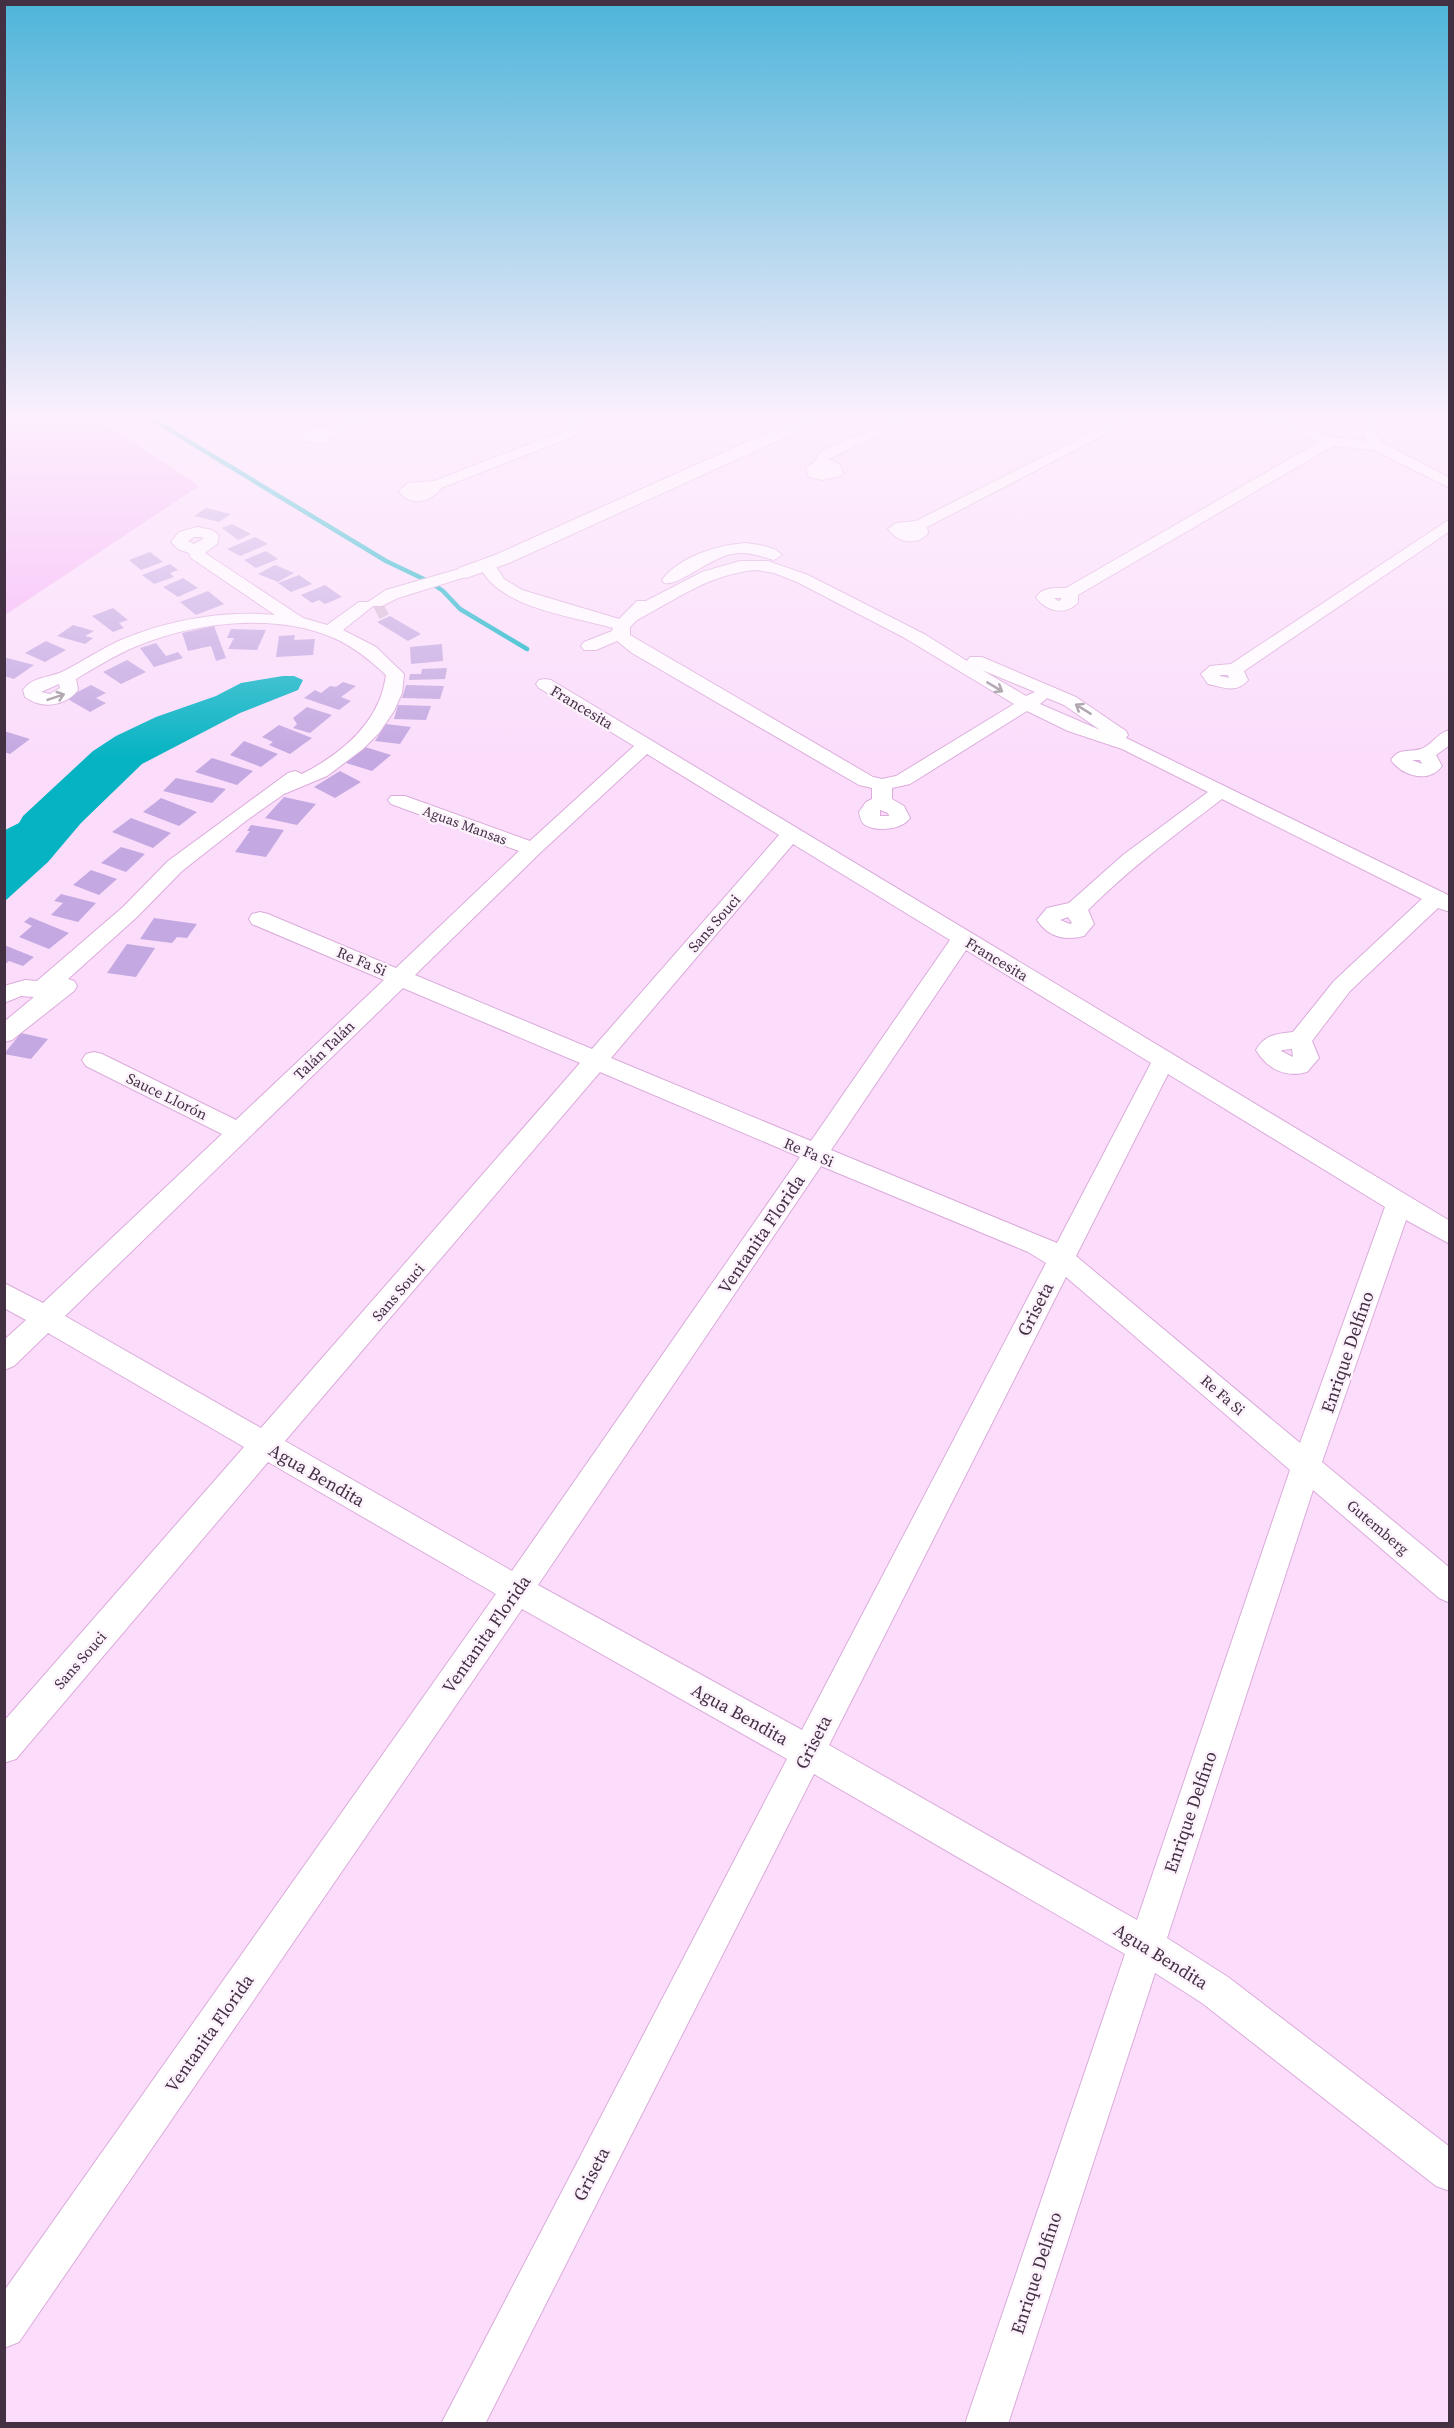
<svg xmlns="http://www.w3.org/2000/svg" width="1454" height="2428" font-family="'Source Serif 4',serif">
<rect width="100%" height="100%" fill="#fbddfb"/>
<!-- green -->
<path fill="#f6b3f7" d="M 5,418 L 98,418 L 199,486 L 5,615 Z"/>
<!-- water -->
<path fill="#06b3c3" d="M 283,676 L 294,676 L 303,680 L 298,690 L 240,713 L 142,764 L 81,823 L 48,862 L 5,901 L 5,830 L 19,823 L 23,816 L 93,751 L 116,736 L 156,717 L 216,696 L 241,683 Z"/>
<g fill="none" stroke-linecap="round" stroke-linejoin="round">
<!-- stream -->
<path stroke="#06b3c3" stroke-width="4.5" d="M 150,418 L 386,561 L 430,582 L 443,591 L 460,609 L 527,649"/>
</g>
<!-- building -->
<path fill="#c3a8e1" d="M 206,508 L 231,514 L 219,522 L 194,516 Z
M 232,524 L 251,534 L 238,540 L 222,528 Z
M 255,537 L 268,544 L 240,556 L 227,549 Z
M 266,551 L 278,559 L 256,568 L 244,560 Z
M 150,552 L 163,562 L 141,570 L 129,560 Z
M 170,564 L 178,570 L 170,573 L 174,577 L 154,584 L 142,575 Z
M 275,565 L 294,573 L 278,582 L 258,574 Z
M 299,575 L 312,584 L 291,592 L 278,583 Z
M 183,578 L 198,588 L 178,597 L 163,587 Z
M 325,585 L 342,597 L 325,604 L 319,600 L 312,603 L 301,595 Z
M 208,591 L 224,604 L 196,615 L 180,602 Z
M 113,608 L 128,620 L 119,623 L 124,628 L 113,632 L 92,616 Z
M 390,616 L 421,634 L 408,641 L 377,622 Z
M 73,625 L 94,631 L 85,636 L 93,638 L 85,644 L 57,636 Z
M 214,626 L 226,658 L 216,661 L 211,646 L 188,651 L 182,633 Z
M 231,629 L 266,630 L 257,650 L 228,649 L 234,638 L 227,638 Z
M 295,635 L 294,640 L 315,639 L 313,655 L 276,657 L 279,636 Z
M 46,641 L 66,650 L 45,662 L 25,653 Z
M 156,643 L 166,656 L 178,652 L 183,658 L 154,667 L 140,648 Z
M 442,644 L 443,661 L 411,664 L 410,647 Z
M 7,658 L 34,665 L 14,679 L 4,676 L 4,660 Z
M 127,660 L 146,672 L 121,684 L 103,672 Z
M 447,668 L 445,679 L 409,680 L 410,674 L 421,674 L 422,669 Z
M 343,682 L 356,686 L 341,697 L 351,701 L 339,710 L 304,698 L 315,690 L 321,693 L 330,686 L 336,687 Z
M 91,685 L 106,693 L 96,698 L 106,703 L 90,712 L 66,698 Z
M 406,685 L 444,686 L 440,699 L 402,698 Z
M 398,705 L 431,706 L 426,720 L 394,719 Z
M 307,707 L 332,715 L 310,733 L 293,728 L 297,724 L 293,718 Z
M 386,724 L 411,727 L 400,744 L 375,741 Z
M 279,725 L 312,738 L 290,754 L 269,745 L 273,742 L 262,737 Z
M 4,731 L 30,739 L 10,754 L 4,752 Z
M 244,741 L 278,754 L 261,767 L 230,755 Z
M 365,747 L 391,755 L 372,771 L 346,763 Z
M 212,758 L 253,771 L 237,785 L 195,772 Z
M 340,771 L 361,782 L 335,798 L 314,787 Z
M 176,778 L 226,789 L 212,803 L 163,791 Z
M 284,797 L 316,804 L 297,825 L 265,818 Z
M 161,798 L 197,812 L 179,826 L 143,812 Z
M 131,818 L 171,833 L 153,848 L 112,832 Z
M 251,825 L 284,830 L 266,857 L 235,852 L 250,831 L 247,831 Z
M 121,847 L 145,854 L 126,872 L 101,863 Z
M 91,870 L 117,879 L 99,895 L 73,885 Z
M 61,894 L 96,903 L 78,922 L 51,915 L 63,903 L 54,901 Z
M 30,917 L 69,933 L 49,949 L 19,937 L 32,926 L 24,922 Z
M 154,918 L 197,924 L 187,938 L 177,937 L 172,943 L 140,939 Z
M 127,944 L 155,948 L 136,977 L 107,973 Z
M 4,945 L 34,957 L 23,966 L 9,961 L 4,965 Z
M 21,1033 L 48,1039 L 31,1059 L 4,1054 Z"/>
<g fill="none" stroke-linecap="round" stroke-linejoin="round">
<!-- minor-tunnel -->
<path stroke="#d6bad6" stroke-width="16" stroke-dasharray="16 8" stroke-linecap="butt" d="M 376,612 L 385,607"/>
<defs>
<path id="minor" d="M 355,418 L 375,418 L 373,421 C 363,424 349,427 340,433 C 326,443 324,446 305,441 L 301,434 L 309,427 L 334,425 Z
M 570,418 L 584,418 L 583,425 L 574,436 L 441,488 C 431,503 410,507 399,491 L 408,483 L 434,481 L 553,435 L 567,428 Z
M 895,418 L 913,418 L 829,459 L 840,465 L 843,473 L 841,476 L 822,480 L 809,477 L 806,469 L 815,461 L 821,451 Z
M 1120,418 L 1137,418 L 927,527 L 928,533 C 917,547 897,542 888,529 L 896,523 L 916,521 Z
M 1260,418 L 1279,418 L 1333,437 L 1367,441 L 1363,434 L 1363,418 L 1377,418 L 1377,434 L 1383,443 L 1450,478 L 1450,488 L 1374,450 L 1333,446 L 1078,595 L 1078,602 C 1066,617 1045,611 1036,597 C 1043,587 1054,588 1066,588 L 1319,442 L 1262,421 ZM 1054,598 L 1061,598 L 1061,600 L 1058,601 Z
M 1450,519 L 1450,531 L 1244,671 L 1248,680 C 1237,694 1222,687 1208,684 L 1201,674 L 1210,666 L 1231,664 ZM 1220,675 L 1228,675 L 1229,678 L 1220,676 Z
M 197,527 L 212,530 L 219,535 L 217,544 L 205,553 L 303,618 L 327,625 L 359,602 L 368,602 L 386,590 L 466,567 L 474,572 L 472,575 L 398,598 L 382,606 L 373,606 L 343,630 L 376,647 L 404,674 L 402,693 L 394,711 L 379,733 L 363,749 L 327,776 L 284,794 L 247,820 L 182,871 L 137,917 L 68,979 L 74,981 L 77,986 L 74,991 L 12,1040 L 4,1042 L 4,1022 L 34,997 L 21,996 L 4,1003 L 4,986 L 25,980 L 37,981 L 123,907 L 168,861 L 288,773 L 295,771 L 302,774 C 343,753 380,722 386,675 C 370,660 354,647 334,638 C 275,612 195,622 137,646 C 115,655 96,667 76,679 L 78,690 C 65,707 41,709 25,697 L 23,690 C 33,676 50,678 64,671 C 83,661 101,649 121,640 C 167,620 225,610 275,615 L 191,558 L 189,553 L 178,549 L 171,542 L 179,532 ZM 194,537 L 202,537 L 203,539 L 194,544 L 188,541 ZM 59,684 L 60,688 L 50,694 L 41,692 Z
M 746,543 C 758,545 774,546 782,555 L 774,560 C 759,556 748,551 732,554 C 711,557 678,587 664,583 L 662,580 C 680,556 718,545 746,543 Z
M 487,560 L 493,562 L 504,579 L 522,590 L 619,619 L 637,601 L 646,601 L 702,572 L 740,561 L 768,561 L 808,575 L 926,635 L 967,661 L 970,657 L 982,657 L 1076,697 L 1126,731 L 1128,735 L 1126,738 L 1450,896 L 1450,912 L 1438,908 L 1350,991 L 1312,1041 L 1319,1058 L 1307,1072 C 1286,1078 1267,1069 1256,1050 C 1265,1034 1277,1034 1293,1032 L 1334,981 L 1422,899 L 1222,799 C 1176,834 1129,869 1088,910 L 1094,924 L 1084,936 C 1065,941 1048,937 1037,920 L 1047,908 L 1069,903 L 1123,855 L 1208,792 L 1122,749 L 1068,731 L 1027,711 L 910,784 L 892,788 L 892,799 L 904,806 L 910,818 C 902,830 877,832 865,825 C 861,822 860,817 859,812 L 866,802 L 872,799 L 872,788 L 859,785 L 632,653 L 617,641 L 596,650 L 584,650 L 581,646 L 584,642 L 612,631 L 613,628 C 572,616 497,608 479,565 ZM 757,570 L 774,573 L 797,582 L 903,637 L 1014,704 L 896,776 L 882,779 L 873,777 L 630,635 L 630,627 L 637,620 C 677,599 711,573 757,570 ZM 982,670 L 1035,692 L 1026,696 ZM 1047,698 L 1064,705 L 1100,730 L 1040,704 ZM 880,810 L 888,813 L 889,816 L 880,816 ZM 1068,917 L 1072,923 L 1070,924 L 1060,920 ZM 1292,1049 L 1293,1057 L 1281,1051 L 1282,1050 Z
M 545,679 L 551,680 L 1450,1221 L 1450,1244 L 1406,1220 L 1322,1462 L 1450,1568 L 1450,1603 L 1439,1598 L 1313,1490 L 1167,1938 L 1228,1977 L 1450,2147 L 1450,2191 L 1436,2186 L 1202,2003 L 1155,1973 L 1008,2424 L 965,2424 L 1125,1954 L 814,1774 L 485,2424 L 441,2424 L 787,1759 L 522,1609 L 19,2342 L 4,2348 L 4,2291 L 496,1594 L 268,1462 L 16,1759 L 4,1763 L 4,1721 L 244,1447 L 48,1333 L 14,1366 L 4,1370 L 4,1340 L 26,1320 L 4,1308 L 4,1283 L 43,1303 L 222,1134 L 86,1066 L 82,1060 L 86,1054 L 94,1052 L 102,1054 L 236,1120 L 384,980 L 252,924 L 249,919 L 252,914 L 260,912 L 268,914 L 396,968 L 519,851 L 391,804 L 388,800 L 391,796 L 405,796 L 530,841 L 634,746 L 539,688 L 536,684 L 539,680 ZM 647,754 L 779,835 L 592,1049 L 415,975 L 540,853 ZM 793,844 L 950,940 L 811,1141 L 611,1058 ZM 966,950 L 1151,1063 L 1057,1243 L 831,1150 ZM 403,988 L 580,1063 L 261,1428 L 65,1316 ZM 600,1072 L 800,1157 L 512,1571 L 285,1441 ZM 1168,1074 L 1385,1207 L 1300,1443 L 1076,1256 ZM 821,1166 L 1028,1252 L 1046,1263 L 802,1730 L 538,1585 ZM 1066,1277 L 1290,1470 L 1137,1920 L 829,1745 Z
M 1450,730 L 1450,745 L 1436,755 L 1442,766 C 1429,784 1402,776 1391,760 C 1400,747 1408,753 1421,749 C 1432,745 1438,732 1450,730 ZM 1412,760 L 1420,760 L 1422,764 Z"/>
<path id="tertiary" d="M 800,418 L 822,418 L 819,422 L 509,563 L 466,578 L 459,576 L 456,572 L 459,568 L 495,555 Z"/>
</defs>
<!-- minor casing -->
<use href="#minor" stroke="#dbabdb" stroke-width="2"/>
<!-- tertiary casing -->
<use href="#tertiary" stroke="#dbabdb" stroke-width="2"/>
<!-- minor -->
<use href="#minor" fill="#fff" fill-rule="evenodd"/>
<!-- tertiary -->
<use href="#tertiary" fill="#fff" fill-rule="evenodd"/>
</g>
<!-- one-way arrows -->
<defs><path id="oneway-shaft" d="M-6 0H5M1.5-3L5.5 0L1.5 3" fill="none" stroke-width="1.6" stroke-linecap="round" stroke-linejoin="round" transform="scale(1.5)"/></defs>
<g stroke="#a198a1">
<use href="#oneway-shaft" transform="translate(995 687) rotate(31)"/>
<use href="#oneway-shaft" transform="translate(56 697) rotate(-19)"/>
<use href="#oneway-shaft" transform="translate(1083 709) rotate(-148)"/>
</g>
<!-- sky -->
<linearGradient id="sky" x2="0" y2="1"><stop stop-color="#4db4d9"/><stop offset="0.55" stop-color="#fdf0fd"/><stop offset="1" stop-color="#fdf0fd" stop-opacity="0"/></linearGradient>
<rect width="1454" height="758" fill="url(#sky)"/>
<g text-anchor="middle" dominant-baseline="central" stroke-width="5" stroke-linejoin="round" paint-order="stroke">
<!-- far-street labels -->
<g font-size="14" fill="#433043" stroke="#fcf2fc">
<text transform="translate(465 825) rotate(20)">Aguas Mansas</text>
</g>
<!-- street labels -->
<g font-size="15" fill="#433043" stroke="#fcf2fc">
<text transform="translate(582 707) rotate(31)">Francesita</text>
<text transform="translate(714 923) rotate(-49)">Sans Souci</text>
<text transform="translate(997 959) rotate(31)">Francesita</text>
<text transform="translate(362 961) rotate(23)">Re Fa Si</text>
<text transform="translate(324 1050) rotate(-44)">Talán Talán</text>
<text transform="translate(167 1096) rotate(26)">Sauce Llorón</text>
<text transform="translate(809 1152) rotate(23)">Re Fa Si</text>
<text transform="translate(398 1292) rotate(-49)">Sans Souci</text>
<text transform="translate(1223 1395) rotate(41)">Re Fa Si</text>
<text transform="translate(1378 1527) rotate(40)">Gutemberg</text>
<text transform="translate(80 1660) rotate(-49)">Sans Souci</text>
</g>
<!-- near-street labels -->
<g font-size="18" fill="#433043" stroke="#fcf2fc">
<text transform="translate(761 1234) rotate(-56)">Ventanita Florida</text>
<text transform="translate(1035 1309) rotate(-63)">Griseta</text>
<text transform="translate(1347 1352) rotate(-71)">Enrique Delfino</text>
<text transform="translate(317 1475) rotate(30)">Agua Bendita</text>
<text transform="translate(486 1634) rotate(-55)">Ventanita Florida</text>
<text transform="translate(740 1714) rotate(29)">Agua Bendita</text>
<text transform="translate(813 1742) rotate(-63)">Griseta</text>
<text transform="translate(1190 1812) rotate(-71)">Enrique Delfino</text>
<text transform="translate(1161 1956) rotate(32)">Agua Bendita</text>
<text transform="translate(209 2033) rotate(-55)">Ventanita Florida</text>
<text transform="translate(591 2174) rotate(-63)">Griseta</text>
<text transform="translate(1036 2273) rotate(-72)">Enrique Delfino</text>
</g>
</g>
<!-- border -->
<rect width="1454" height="2428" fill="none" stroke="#433043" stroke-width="12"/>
</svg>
